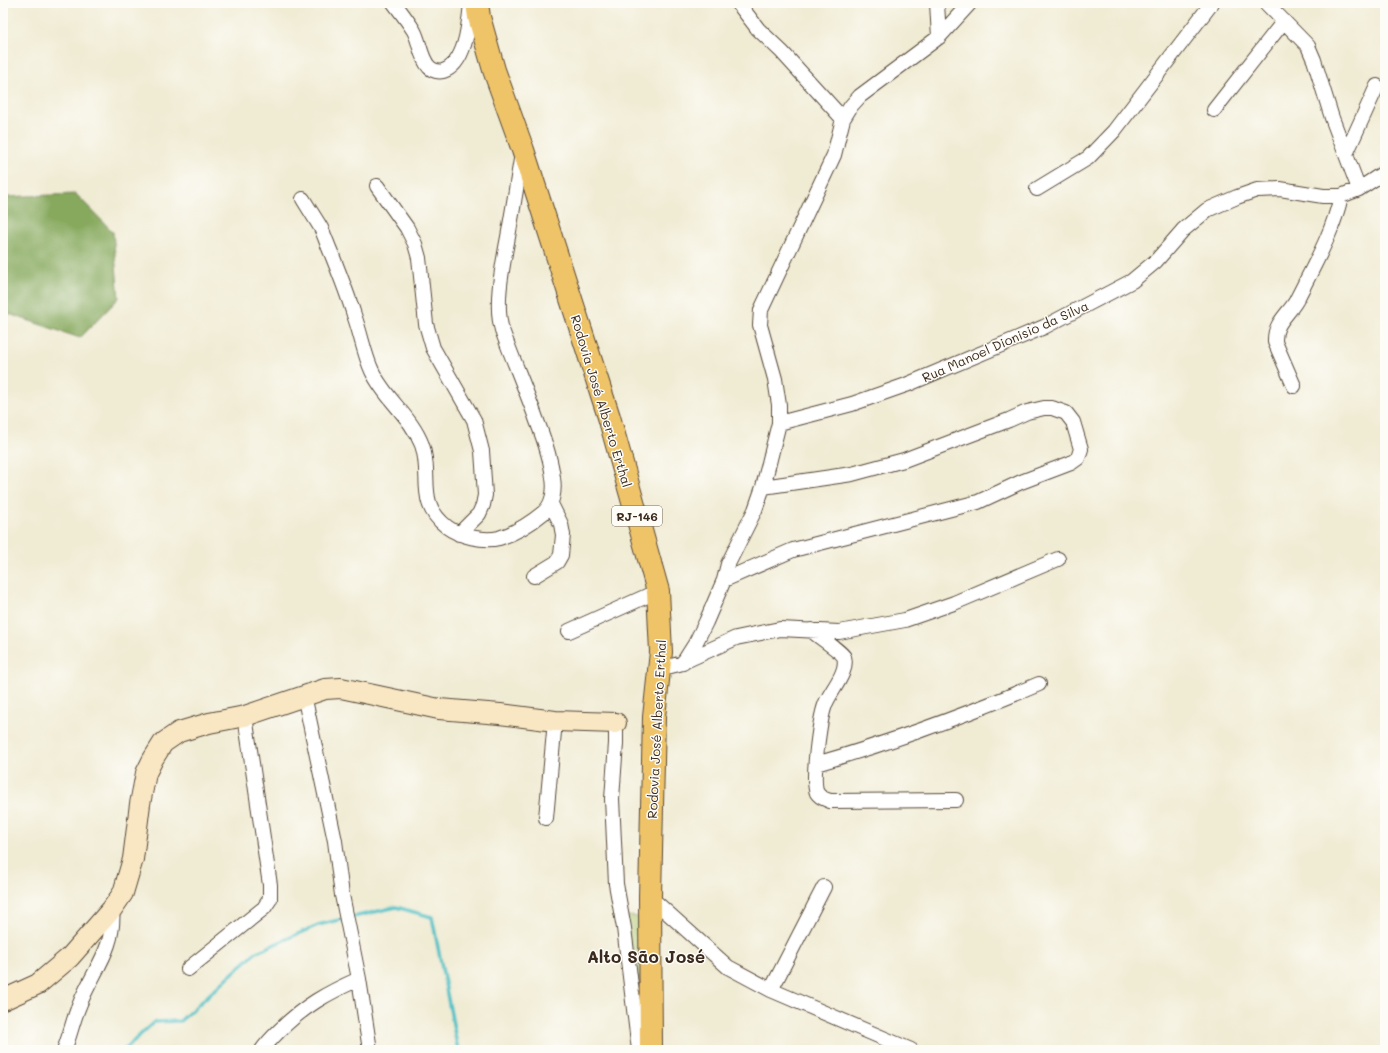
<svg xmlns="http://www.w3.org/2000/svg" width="1388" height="1053" font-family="Mali,sans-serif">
<rect width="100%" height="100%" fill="#fdfcf7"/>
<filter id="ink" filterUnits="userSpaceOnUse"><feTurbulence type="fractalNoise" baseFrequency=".025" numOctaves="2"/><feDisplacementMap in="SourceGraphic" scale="8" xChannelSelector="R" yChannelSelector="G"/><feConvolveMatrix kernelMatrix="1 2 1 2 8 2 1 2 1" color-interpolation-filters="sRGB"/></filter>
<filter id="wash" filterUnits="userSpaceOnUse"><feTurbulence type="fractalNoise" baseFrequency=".012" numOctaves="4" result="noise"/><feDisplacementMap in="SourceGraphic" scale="16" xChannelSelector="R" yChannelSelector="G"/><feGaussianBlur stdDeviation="0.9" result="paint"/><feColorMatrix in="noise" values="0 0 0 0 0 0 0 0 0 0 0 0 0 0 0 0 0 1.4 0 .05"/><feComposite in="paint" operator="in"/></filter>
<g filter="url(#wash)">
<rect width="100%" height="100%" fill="#f0ebd3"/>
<!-- green -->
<path fill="#a9c369" stroke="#727644" d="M 626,916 L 642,917 L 639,1029 Z"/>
<!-- forest -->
<path fill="#86a95d" stroke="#606a3e" d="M 76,194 L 113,232 L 119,298 L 80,338 L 3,312 L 3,197 Z"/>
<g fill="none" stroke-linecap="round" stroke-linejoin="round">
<!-- stream -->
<path stroke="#52c1c7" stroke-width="3.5" d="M 349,918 L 396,907 L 432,917 L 458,1050
M 124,1050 L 154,1022 L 180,1021 L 255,953 L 318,925 L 343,919"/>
</g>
</g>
<g filter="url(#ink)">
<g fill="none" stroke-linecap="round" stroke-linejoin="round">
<defs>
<path id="street" d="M 394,3 C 401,12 408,21 414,31 C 420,42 420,57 429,67 C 433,71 439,72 443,71 C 466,64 469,23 471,3
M 738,3 L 758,29 L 782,52 L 843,119
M 937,3 L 939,37
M 1266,3 L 1308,46 L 1314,60 L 1332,118 L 1359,189
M 1214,110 L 1284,21
M 1346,154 L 1377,86
M 377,186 L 407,228 L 415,244 L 419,258 L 426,324 L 433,348 L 474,420 L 482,451 L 485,495 L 483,505 L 479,514 L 459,534
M 1037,189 L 1088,158 L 1114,131 L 1212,3
M 303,199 C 309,209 315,218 321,228 C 325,237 328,246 332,255 C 340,275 348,295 354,315 C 361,334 364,354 372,371 C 385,399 411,416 422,445 C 433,476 415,502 447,527 C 459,536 484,542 499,538 C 515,533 531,523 543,513 C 553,505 555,490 553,478 C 551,458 544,439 537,421 C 526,390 513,360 502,330 C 494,304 503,264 508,237 C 513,210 517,182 522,154
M 1294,386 L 1275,342 C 1274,323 1287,316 1296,301 C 1313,267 1333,233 1341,196
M 779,423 L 852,404 L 906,385 L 1044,327 L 1132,281 L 1156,261 L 1183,230 L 1207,210 L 1237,197 L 1257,190 L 1280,189 L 1323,196 L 1341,196 L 1359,189 L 1385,172
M 534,576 L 557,562 L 561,555 L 563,535 L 561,524 L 551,504
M 724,580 L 793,550 L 978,502 L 1021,482 L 1071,463 L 1078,458 L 1081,449 L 1073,422 L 1066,413 L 1052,408 L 1044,408 L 1027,412 L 1009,420 L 904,460 L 852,474 L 763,487
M 811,630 C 816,635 842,652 844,657 C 849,672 830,691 825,705 C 820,719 811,780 817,793 C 820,798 825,799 830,801 L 956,800
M 569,631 L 658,591
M 683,662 L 736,638 L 780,629 L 839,632 L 905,620 L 954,603 L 1058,559
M 659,669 L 683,663 L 695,644 L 706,622 L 724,580 L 728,564 L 755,510 L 763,487 L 779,423 L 779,405 L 775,379 L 760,325 L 761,310 L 834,155 L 843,119 L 851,106 L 860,96 L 939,37 L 970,3
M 616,723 L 616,743 L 612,799 L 616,884 L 624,928 L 639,1050
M 816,764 C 892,742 966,715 1039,684
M 546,818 L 555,721
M 650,897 L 728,967 L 771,990 L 911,1050
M 188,969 L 264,908 L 270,899 L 270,885 L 245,716
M 359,979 L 370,1050
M 771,990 L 824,887
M 64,1050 C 70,1036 73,1020 79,1006 C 92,971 116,949 112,909
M 262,1050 C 267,1043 273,1037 279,1031 C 304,1006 327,993 359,979 L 342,895 L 335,841 L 304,695"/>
<path id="secondary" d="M 3,1000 L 38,984 L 70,957 L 112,909 L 123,893 L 133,859 L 140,804 L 146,773 L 153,759 L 163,743 L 179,732 L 209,723 L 245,716 L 325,689 L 341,688 L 439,709 L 500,714 L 555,721 L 616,723"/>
<path id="primary" d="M 477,3 L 479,17 L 494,70 L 523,150 L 609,417 L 658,591 L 661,652 L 654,717 L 650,897 L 651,1050"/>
</defs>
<!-- street casing -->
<use href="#street" stroke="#564739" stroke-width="16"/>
<!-- secondary casing -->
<use href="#secondary" stroke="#564739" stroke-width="22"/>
<!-- primary casing -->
<use href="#primary" stroke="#564739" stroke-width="24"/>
<!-- street -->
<use href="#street" stroke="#fff" stroke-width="14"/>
<!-- secondary -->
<use href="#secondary" stroke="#f9e7c3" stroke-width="20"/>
<!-- primary -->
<use href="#primary" stroke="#efc469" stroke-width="22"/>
</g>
</g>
<g text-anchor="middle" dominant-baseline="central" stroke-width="3" stroke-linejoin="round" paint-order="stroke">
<!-- shield labels -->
<rect fill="#fdfcf7" stroke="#75695f" stroke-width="1" x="612" y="506" width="50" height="20" rx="3"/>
<g font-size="12" font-weight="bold" fill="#3b2a1e">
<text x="637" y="516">RJ-146</text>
</g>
<!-- street labels -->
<g font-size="13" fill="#3b2a1e" stroke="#fdfcf7">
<text transform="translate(1005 341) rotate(-24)">Rua Manoel Dionisio da Silva</text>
<text transform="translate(602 401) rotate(73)">Rodovia José Alberto Erthal</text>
<text transform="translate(656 729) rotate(-87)">Rodovia José Alberto Erthal</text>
</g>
<!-- district labels -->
<g font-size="17" font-weight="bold" fill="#3b2a1e" stroke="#fdfcf7">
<text x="646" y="956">Alto São José</text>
</g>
</g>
<!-- margin -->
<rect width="1388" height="1053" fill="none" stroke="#fdfcf7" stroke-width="16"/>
</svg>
